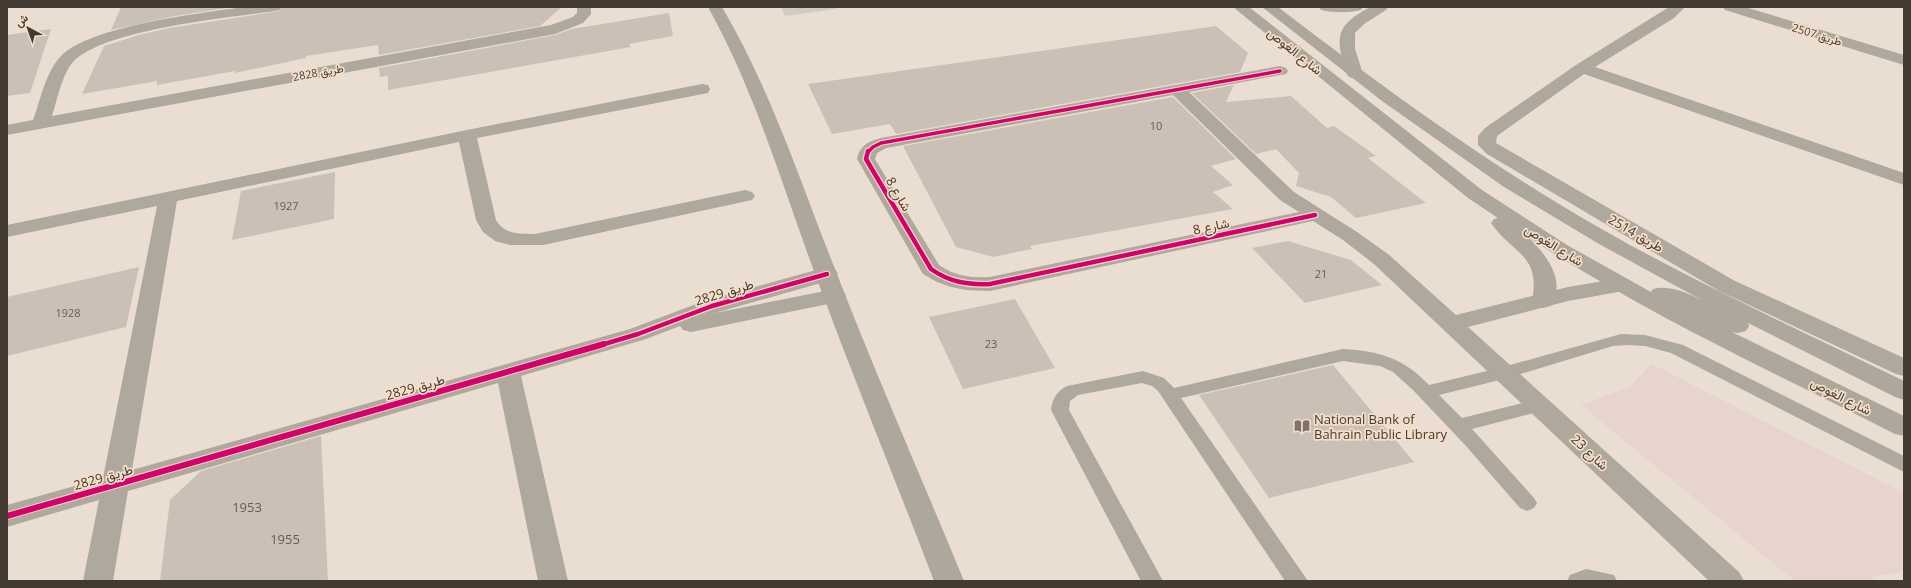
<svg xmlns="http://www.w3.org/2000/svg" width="1911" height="588" font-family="'Open Sans',Vazirmatn,sans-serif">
<rect width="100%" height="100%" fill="#eaded3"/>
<!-- education -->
<path fill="#e8d4cf" d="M 1652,364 L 1904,493 L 1904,567 L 1900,573 L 1871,576 L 1877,581 L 1795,581 L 1581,405 L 1629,387 Z"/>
<!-- green -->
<path fill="#cdcebe" d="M 781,7 L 835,7 L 836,9 L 785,16 Z"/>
<!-- building -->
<path fill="#cac0b6" d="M 121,7 L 233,7 L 175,16 L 111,30 Z
M 283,7 L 562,7 L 540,26 L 379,55 L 378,45 L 306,56 L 306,58 L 235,73 L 235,71 L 157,85 L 157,81 L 82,94 L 104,46 L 139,35 L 169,28 L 280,11 Z
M 669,13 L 673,36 L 629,44 L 631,47 L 388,90 L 388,76 L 380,77 L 379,68 L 555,35 L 572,29 Z
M 1216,26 L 1248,53 L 1240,72 L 896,134 L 890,124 L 832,134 L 808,84 Z
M 51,29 L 30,93 L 7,96 L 7,35 Z
M 1234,85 L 1226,102 L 1291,96 L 1327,128 L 1334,126 L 1376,156 L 1368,158 L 1426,203 L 1356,218 L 1331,197 L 1296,186 L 1299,173 L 1276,149 L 1256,154 L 1192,93 Z
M 1173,97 L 1236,159 L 1211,166 L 1233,185 L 1213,192 L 1233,209 L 1030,246 L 1032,249 L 993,257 L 956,247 L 903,146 Z
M 335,172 L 334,219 L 232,240 L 241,191 Z
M 1288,241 L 1351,260 L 1382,285 L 1305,303 L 1252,248 Z
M 139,267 L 126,327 L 7,356 L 7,297 Z
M 1015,299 L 1055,368 L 963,389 L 929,317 Z
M 1333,365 L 1414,462 L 1269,498 L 1199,395 Z
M 321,436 L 328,581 L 160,581 L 170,500 L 201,471 Z"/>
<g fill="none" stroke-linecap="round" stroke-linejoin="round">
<!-- lane -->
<path fill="#aea89d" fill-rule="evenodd" d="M 1621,334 L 1645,335 L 1683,345 L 1904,456 L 1904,472 L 1671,353 L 1645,346 L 1629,345 L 1613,346 L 1504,379 L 1439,395 L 1462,418 L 1539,399 L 1545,400 L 1548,405 L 1545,410 L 1472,429 L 1534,498 L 1537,503 L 1534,508 L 1527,511 L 1520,508 L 1466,446 L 1413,390 L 1393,372 L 1380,366 L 1343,361 L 1181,398 L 1308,581 L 1285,581 L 1158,391 L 1152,386 L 1142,383 L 1078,395 L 1070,401 L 1069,410 L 1163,581 L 1141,581 L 1051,410 C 1052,399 1057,391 1067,386 L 1143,371 L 1164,378 L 1174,388 L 1343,349 C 1380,351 1403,358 1429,385 L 1503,367 Z
M 1586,569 L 1614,575 L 1617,581 L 1567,581 L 1570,575 Z"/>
<!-- street -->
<path fill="#aea89d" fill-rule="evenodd" d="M 244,7 L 282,7 L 280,10 L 275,11 C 228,18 105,29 73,62 C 62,74 57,101 52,116 L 551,25 L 573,17 L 577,13 L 577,7 L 591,7 L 591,14 L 583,23 L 555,34 L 7,135 L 7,125 L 33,120 C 41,99 45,73 61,56 C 90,26 201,13 244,7 Z
M 1319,7 L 1363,7 L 1361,10 C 1349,13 1333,13 1321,10 Z
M 1370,7 L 1388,7 L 1386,10 L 1364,24 L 1355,33 L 1355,49 L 1363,74 L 1361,77 L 1355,79 L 1349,77 C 1345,72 1343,64 1342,57 C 1334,29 1347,20 1370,7 Z
M 1669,7 L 1685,7 L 1674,18 L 1595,67 L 1904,173 L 1904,185 L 1584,74 L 1497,136 L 1496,143 L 1735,281 L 1904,358 L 1904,376 L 1896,374 L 1719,291 L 1487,154 L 1478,145 L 1478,136 L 1485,128 L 1576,65 Z
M 1723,7 L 1745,7 L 1904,55 L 1904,65 L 1725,10 Z
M 1280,66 L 1286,68 L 1288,71 L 1286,74 L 1189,92 L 1294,192 L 1357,232 L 1388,254 L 1456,315 L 1568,287 L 1621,278 L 1629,280 L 1632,285 L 1629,290 L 1568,301 L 1468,327 L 1739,572 L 1744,581 L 1709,581 L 1374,264 L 1343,240 L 1313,221 L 990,291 L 966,290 L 951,287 L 937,282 L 923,274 L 857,159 C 859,146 869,141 881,138 ZM 1173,95 L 1280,200 L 1299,212 L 990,277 C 971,278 955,276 939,265 L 875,159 L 877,153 L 886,148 Z
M 702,84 L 708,85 L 710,89 L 708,93 L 477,138 L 496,220 C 505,235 520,234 535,234 L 745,190 L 752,192 L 755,196 L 752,200 L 543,245 L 510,245 L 495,241 L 483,232 L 476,220 L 459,142 L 177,201 L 132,470 L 630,329 L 704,301 L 827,267 L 835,269 L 838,274 L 835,279 L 715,313 L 835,289 L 843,291 L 846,296 L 843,301 L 691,332 L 683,330 L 680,326 L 646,339 L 521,376 L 568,581 L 538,581 L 498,383 L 128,491 L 113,581 L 83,581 L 99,500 L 7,527 L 7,505 L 103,478 L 157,206 L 7,237 L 7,225 L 467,130 Z"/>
<!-- secondary -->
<path fill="#aea79b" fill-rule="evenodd" d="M 708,7 L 722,7 C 773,94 800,182 837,274 C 877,377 922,479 964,581 L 934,581 C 895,479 853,377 815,274 C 781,182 756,94 708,7 Z
M 1233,7 L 1249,7 L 1482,190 L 1567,245 L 1651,292 L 1653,289 C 1672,284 1693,296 1709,304 L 1599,244 L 1504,187 L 1382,101 L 1262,7 L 1278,7 C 1371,78 1464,147 1564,207 C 1673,273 1790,325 1904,381 L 1904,400 L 1895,397 L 1748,323 L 1749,326 L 1746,331 L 1738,333 L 1732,332 L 1904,416 L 1904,436 L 1895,434 C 1771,371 1644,313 1528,237 C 1546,254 1567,281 1551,306 L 1543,308 L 1535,306 L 1532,301 C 1541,254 1513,255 1491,223 L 1494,219 L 1498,218 L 1468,198 Z"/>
<defs>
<path id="cycleway-far2" d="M 868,152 L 873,147 L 881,143 L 1280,71"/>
<path id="cycleway-far1" d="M 868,151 L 866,159 L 931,269 C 949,282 968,285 990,284 L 1315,215
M 601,345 L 638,334 L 712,306 L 827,274"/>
<path id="cycleway" d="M 7,516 L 604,344"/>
</defs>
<!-- cycleway-far2 casing -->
<use href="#cycleway-far2" stroke="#f4dec9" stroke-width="5.5"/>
<!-- cycleway-far1 casing -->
<use href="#cycleway-far1" stroke="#f4dec9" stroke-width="7"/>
<!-- cycleway casing -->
<use href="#cycleway" stroke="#f4dec9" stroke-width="8"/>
<!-- cycleway-far2 -->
<use href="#cycleway-far2" stroke="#d6006c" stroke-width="3.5"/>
<!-- cycleway-far1 -->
<use href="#cycleway-far1" stroke="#d6006c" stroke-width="4.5"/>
<!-- cycleway -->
<use href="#cycleway" stroke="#d6006c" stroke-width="6"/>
</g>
<!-- icons -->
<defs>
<symbol id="library-bare" viewBox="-9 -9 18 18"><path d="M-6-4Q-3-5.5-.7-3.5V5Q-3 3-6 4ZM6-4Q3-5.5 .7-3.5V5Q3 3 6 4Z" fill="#7d746a" stroke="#f4dec9" stroke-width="2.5" paint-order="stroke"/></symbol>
</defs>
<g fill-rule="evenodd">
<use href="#library-bare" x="1291" y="415" width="22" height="22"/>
</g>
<g text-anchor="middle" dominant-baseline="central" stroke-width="3.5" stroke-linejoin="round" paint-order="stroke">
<!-- far-street labels -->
<g font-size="11" fill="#433b32" stroke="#f4dec9">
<text transform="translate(1817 34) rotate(17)">طريق 2507</text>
<text transform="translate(318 72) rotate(-10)">طريق 2828</text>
</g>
<!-- number labels -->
<g font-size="11" fill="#655c53">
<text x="1156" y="125">10</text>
<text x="286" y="205">1927</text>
<text x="1321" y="273">21</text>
<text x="68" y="312">1928</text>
<text x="991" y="343">23</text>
</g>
<!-- street labels -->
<g font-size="13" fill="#433b32" stroke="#f4dec9">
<text transform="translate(1295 51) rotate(39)">شارع الغوص</text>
<text transform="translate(899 194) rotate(60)">شارع 8</text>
<text transform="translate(1211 226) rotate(-12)">شارع 8</text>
<text transform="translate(1636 233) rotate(30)">طريق 2514</text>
<text transform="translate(1554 245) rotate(32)">شارع الغوص</text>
<text transform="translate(724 292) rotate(-17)">طريق 2829</text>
<text transform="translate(415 387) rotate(-16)">طريق 2829</text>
<text transform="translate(1841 396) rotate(27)">شارع الغوص</text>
<text transform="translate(1590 452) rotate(43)">شارع 23</text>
<text transform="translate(103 477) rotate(-16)">طريق 2829</text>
</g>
<!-- poi labels -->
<g font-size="13" fill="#433b32" stroke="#f4dec9" text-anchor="start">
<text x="1314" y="419">National Bank of<tspan x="1314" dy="15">Bahrain Public Library</tspan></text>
</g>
<!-- near-number labels -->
<g font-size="13" fill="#655c53">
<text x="247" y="507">1953</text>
<text x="285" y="539">1955</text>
</g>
</g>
<!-- border -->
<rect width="1911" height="588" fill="none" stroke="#433b32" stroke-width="16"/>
<!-- north arrow -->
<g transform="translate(28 28) rotate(319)" stroke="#f4dec9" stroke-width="3" paint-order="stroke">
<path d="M0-3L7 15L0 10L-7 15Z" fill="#433b32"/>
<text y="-6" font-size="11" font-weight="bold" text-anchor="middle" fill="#433b32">ش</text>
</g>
</svg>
